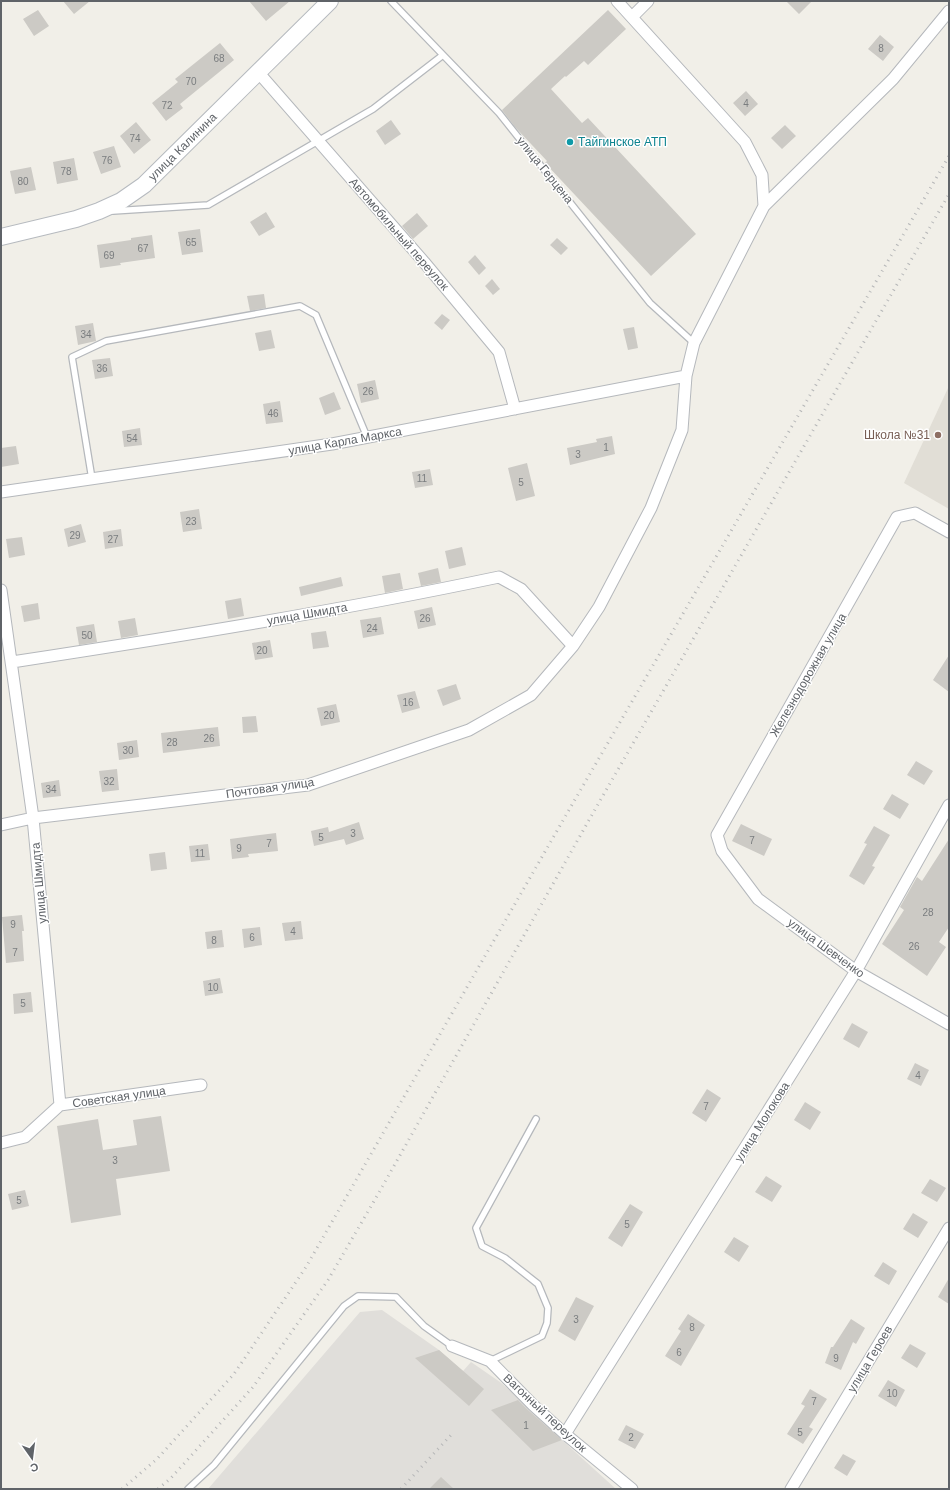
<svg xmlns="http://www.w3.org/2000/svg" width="950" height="1490" font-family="Helvetica,sans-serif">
<rect width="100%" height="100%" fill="#f1efe8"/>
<!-- industrial -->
<path fill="#e0deda" d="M 382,1310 L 439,1350 L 463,1371 L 471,1362 L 500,1382 L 520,1399 L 562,1440 L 616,1489 L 208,1489 L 360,1312 Z"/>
<!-- education -->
<path fill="#e1ded6" d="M 949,386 L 949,509 L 904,483 Z"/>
<!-- building -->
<path fill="#cccac5" d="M 63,1 L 90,1 L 74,14 Z
M 249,1 L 290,1 L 266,21 Z
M 786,1 L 812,1 L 799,14 Z
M 38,10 L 49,26 L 34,36 L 23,19 Z
M 608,10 L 626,29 L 588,65 L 584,61 L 566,77 L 565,76 L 551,89 L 582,123 L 588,118 L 696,234 L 651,276 L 545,163 L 547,161 L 515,127 L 502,110 Z
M 880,35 L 894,47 L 883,61 L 868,49 Z
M 220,43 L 234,60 L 180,104 L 183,108 L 166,121 L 152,103 L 178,82 L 175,79 Z
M 746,91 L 758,104 L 745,116 L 733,103 Z
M 391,120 L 401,134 L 385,145 L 376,131 Z
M 136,122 L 151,140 L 134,154 L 120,136 Z
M 785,125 L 796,136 L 782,149 L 771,138 Z
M 114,146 L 121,167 L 101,174 L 93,152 Z
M 74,158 L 78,180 L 57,184 L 53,162 Z
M 31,167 L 36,190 L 15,194 L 10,171 Z
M 266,212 L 275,227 L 259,236 L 250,222 Z
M 417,213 L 428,226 L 413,239 L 402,226 Z
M 200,229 L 203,252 L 182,255 L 178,232 Z
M 152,235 L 155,258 L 120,263 L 121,265 L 100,268 L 97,245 L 131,240 L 131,238 Z
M 557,238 L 568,248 L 561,255 L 550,245 Z
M 475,255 L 486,268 L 479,275 L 468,262 Z
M 492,279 L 500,289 L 493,295 L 485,286 Z
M 264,294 L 266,308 L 250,311 L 247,296 Z
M 442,314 L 450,320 L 442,330 L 434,323 Z
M 93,323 L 96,341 L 78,345 L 75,326 Z
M 634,327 L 638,348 L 628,350 L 623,329 Z
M 271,330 L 275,348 L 259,351 L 255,333 Z
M 110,358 L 113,376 L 95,379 L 92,360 Z
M 375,380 L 379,399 L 361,403 L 357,384 Z
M 334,392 L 341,409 L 325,415 L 319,398 Z
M 280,401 L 283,422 L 266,424 L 263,404 Z
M 140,428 L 142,445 L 124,447 L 122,431 Z
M 612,436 L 615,454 L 570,465 L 567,448 L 597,442 L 596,439 Z
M 16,446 L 19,464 L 1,467 L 1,448 Z
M 527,463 L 535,496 L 516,501 L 508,468 Z
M 430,469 L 433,485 L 415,488 L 412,472 Z
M 199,509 L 202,529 L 183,532 L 180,512 Z
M 81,524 L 86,542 L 68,547 L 64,529 Z
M 121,529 L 123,546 L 105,549 L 103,532 Z
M 22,537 L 25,555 L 9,558 L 6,539 Z
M 462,547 L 466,565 L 449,569 L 445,551 Z
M 438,568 L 441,582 L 421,586 L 418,573 Z
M 400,573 L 403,589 L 385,593 L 382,576 Z
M 341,577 L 343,586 L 301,596 L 299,587 Z
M 241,598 L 244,616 L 228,619 L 225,601 Z
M 38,603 L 40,619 L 24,622 L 21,606 Z
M 432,607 L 436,625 L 418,629 L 414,611 Z
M 381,617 L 384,634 L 363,638 L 360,620 Z
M 135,618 L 138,635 L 121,638 L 118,621 Z
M 94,624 L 97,642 L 79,645 L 76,627 Z
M 326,631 L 329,647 L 313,649 L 311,633 Z
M 270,640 L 273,657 L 255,660 L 252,643 Z
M 949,655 L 949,692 L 933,680 Z
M 456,684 L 461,699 L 443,706 L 437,690 Z
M 415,691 L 420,708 L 402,713 L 397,695 Z
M 336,704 L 340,722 L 321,726 L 317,708 Z
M 256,716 L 258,732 L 243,733 L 242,717 Z
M 218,727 L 220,746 L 163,753 L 161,733 Z
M 137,740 L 139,757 L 119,760 L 117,743 Z
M 916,761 L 933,771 L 924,785 L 907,775 Z
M 117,769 L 119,790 L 102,792 L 99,771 Z
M 59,780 L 61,796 L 43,798 L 41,783 Z
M 892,794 L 909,804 L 900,819 L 883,809 Z
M 359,822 L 364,839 L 346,845 L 344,839 L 314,846 L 311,831 L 328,827 L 329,832 Z
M 741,824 L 772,839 L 764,856 L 732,841 Z
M 874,826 L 890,835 L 872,866 L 875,867 L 864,885 L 849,876 L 867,844 L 864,843 Z
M 276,833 L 278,851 L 248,854 L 249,857 L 232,859 L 230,839 Z
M 949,839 L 949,927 L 939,942 L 946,947 L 927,976 L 882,944 L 904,910 L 900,907 L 917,877 L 922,881 Z
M 208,844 L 210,860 L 191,862 L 189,846 Z
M 165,852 L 167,869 L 151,871 L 149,854 Z
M 22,915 L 24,931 L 22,931 L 24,961 L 6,963 L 2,917 Z
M 301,921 L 303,939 L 285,941 L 282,923 Z
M 260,927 L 262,945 L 244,948 L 242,929 Z
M 222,930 L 224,947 L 207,949 L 205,932 Z
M 220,978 L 223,993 L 205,996 L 203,981 Z
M 31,992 L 33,1012 L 14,1014 L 13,994 Z
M 852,1023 L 868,1032 L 859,1048 L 843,1039 Z
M 915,1063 L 929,1070 L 921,1086 L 907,1079 Z
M 707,1089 L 721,1098 L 706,1122 L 692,1113 Z
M 805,1102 L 821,1112 L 810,1130 L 794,1120 Z
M 161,1116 L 170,1171 L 116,1179 L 121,1215 L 71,1223 L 57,1126 L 98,1119 L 103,1150 L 137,1145 L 133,1120 Z
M 766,1176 L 782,1186 L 772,1202 L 755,1192 Z
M 930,1179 L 946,1188 L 937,1202 L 921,1193 Z
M 25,1190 L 29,1206 L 12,1210 L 8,1194 Z
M 630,1204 L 643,1212 L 622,1247 L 608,1238 Z
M 913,1213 L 928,1222 L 918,1238 L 903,1229 Z
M 734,1237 L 749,1246 L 739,1262 L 724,1252 Z
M 883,1262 L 897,1271 L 889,1285 L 874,1276 Z
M 949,1278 L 949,1304 L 938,1297 Z
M 576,1297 L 594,1306 L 575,1341 L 558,1331 Z
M 688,1314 L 705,1325 L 681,1366 L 665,1356 L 681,1331 L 678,1329 Z
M 851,1319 L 865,1328 L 856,1344 L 853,1342 L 841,1370 L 825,1363 L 831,1347 L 833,1347 Z
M 910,1344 L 926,1353 L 917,1368 L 901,1358 Z
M 439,1350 L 484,1389 L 469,1406 L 415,1358 Z
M 888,1380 L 905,1390 L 896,1407 L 878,1396 Z
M 810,1389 L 827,1399 L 809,1427 L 813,1429 L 803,1444 L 787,1434 L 805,1406 L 801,1404 Z
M 518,1400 L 528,1410 L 562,1440 L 533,1451 L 491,1410 Z
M 626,1425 L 644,1434 L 635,1449 L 618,1440 Z
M 843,1454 L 856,1461 L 847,1476 L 834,1468 Z
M 441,1477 L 454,1489 L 429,1489 Z"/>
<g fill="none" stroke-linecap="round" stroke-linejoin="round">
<defs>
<path id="lane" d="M 391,1 L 499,113 L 650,303 L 694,343
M 113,211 L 208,205 L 373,109 L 443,55
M 92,479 L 72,357 L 106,341 L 300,306 L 316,315 L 367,437
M 490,1361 L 542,1336 L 547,1323 L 548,1308 L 538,1284 L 505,1258 L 482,1246 L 476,1228 L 536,1119
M 188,1489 L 214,1465 L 344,1306 L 358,1296 L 396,1297 L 424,1326 L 452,1346"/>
<path id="street" d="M 617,1 L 745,142 L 762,175 L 764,206
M 632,17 L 648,1
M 258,72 L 424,262 L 499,352 L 515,409
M 1,492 L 332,444 L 686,376
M 949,532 L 915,513 L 897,517 L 717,835 L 722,851 L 758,899 L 856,971 L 949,1024
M 1,590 L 33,818 L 60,1105
M 12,662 C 175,637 338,611 499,577 L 521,589 L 573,646
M 1,825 L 33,818 L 308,785 L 469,730 L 531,695 L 573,646 L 599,607 L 651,508 L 682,430 L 686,376 L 694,343 L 764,206 L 893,79 L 949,11
M 1,1143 L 25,1137 L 60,1105 L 201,1085
M 452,1346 L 490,1361 L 533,1405 L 565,1434 L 632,1489
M 565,1434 L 856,971 L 949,805
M 791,1489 L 949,1228"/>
<g id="secondary">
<path id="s1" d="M 1,237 L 76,219 L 99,211 L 121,201 L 144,185 L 330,1"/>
</g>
</defs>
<!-- lane casing -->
<use href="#lane" stroke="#b5b8bc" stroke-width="8"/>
<!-- street casing -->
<use href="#street" stroke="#b5b8bc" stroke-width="13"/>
<!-- secondary casing -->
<use href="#secondary" stroke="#b6babf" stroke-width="18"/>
<!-- lane -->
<use href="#lane" stroke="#fff" stroke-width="5.5"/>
<!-- street -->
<use href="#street" stroke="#fff" stroke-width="11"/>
<!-- secondary -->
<use href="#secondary" stroke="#fff" stroke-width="16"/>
<!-- rail -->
<path stroke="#b6b7b8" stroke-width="3" stroke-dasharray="1 5" stroke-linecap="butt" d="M 122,1489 L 157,1459 L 234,1374 L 306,1267 L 573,803 L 949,156
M 158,1489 L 171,1478 L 253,1387 L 328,1280 L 377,1196 L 593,813 L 949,194
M 401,1489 L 451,1435"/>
</g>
<!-- markers -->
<circle fill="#0f9aa8" stroke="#fff" stroke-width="1.5" cx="570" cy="142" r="4"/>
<circle fill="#8d6e63" stroke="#fff" stroke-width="1.5" cx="938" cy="435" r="4"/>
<g text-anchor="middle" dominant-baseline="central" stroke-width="3" stroke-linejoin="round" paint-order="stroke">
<!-- number labels -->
<g font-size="10" fill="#7a7d7f">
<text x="881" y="48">8</text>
<text x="219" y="58">68</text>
<text x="191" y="81">70</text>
<text x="746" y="103">4</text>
<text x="167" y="105">72</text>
<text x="135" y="138">74</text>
<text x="107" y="160">76</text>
<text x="66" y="171">78</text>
<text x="23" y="181">80</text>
<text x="191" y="242">65</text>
<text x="143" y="248">67</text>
<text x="109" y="255">69</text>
<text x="86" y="334">34</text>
<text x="102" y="368">36</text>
<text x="368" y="391">26</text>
<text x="273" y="413">46</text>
<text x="132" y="438">54</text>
<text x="606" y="447">1</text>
<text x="578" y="454">3</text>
<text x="422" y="478">11</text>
<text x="521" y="482">5</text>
<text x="191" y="521">23</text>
<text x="75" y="535">29</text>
<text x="113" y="539">27</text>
<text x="425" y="618">26</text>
<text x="372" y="628">24</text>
<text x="87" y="635">50</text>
<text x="262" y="650">20</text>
<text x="408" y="702">16</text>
<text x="329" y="715">20</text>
<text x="209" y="738">26</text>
<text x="172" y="742">28</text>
<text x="128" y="750">30</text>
<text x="109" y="781">32</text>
<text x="51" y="789">34</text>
<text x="353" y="833">3</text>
<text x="321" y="837">5</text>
<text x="752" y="840">7</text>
<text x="269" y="843">7</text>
<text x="239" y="848">9</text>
<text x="200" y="853">11</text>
<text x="928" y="912">28</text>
<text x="13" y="924">9</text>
<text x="293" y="931">4</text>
<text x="252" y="937">6</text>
<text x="214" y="940">8</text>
<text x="914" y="946">26</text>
<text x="15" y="952">7</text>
<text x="213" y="987">10</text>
<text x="23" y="1003">5</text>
<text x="918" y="1075">4</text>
<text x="706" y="1106">7</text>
<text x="115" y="1160">3</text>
<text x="19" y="1200">5</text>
<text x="627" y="1224">5</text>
<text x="576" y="1319">3</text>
<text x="692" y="1327">8</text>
<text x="679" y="1352">6</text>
<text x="836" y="1358">9</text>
<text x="892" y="1393">10</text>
<text x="814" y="1401">7</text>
<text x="526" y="1425">1</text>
<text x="800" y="1432">5</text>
<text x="631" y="1437">2</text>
</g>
<!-- culture labels -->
<g font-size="12" fill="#0d838f" stroke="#fff" text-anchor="start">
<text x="578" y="142">Тайгинское АТП</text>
</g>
<!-- street labels -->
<g font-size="12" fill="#5f6368" stroke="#fff">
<text stroke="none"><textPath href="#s1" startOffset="208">улица Калинина</textPath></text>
<text transform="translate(545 170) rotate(51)">улица Герцена</text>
<text transform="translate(399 234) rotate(49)">Автомобильный переулок</text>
<text transform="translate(345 441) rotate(-10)">улица Карла Маркса</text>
<text transform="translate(307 614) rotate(-10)">улица Шмидта</text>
<text transform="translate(808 675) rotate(-60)">Железнодорожная улица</text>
<text transform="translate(270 788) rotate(-8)">Почтовая улица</text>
<text transform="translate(39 883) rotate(-95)">улица Шмидта</text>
<text transform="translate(826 948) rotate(36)">улица Шевченко</text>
<text transform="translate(119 1097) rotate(-8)">Советская улица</text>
<text transform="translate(762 1122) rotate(-58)">улица Молокова</text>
<text transform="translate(870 1359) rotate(-59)">улица Героев</text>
<text transform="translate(545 1413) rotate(43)">Вагонный переулок</text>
</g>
<!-- education labels -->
<g font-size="12" fill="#785e54" stroke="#fff" text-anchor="end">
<text x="930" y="435">Школа №31</text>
</g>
</g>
<!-- border -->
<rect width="950" height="1490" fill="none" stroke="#5f6368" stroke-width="4"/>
<!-- north arrow -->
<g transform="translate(32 1458) rotate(166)" stroke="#ffffff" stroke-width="3" paint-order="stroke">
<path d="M0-3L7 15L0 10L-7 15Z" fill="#5f6368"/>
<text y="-6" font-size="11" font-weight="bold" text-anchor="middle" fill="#5f6368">С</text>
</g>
</svg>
